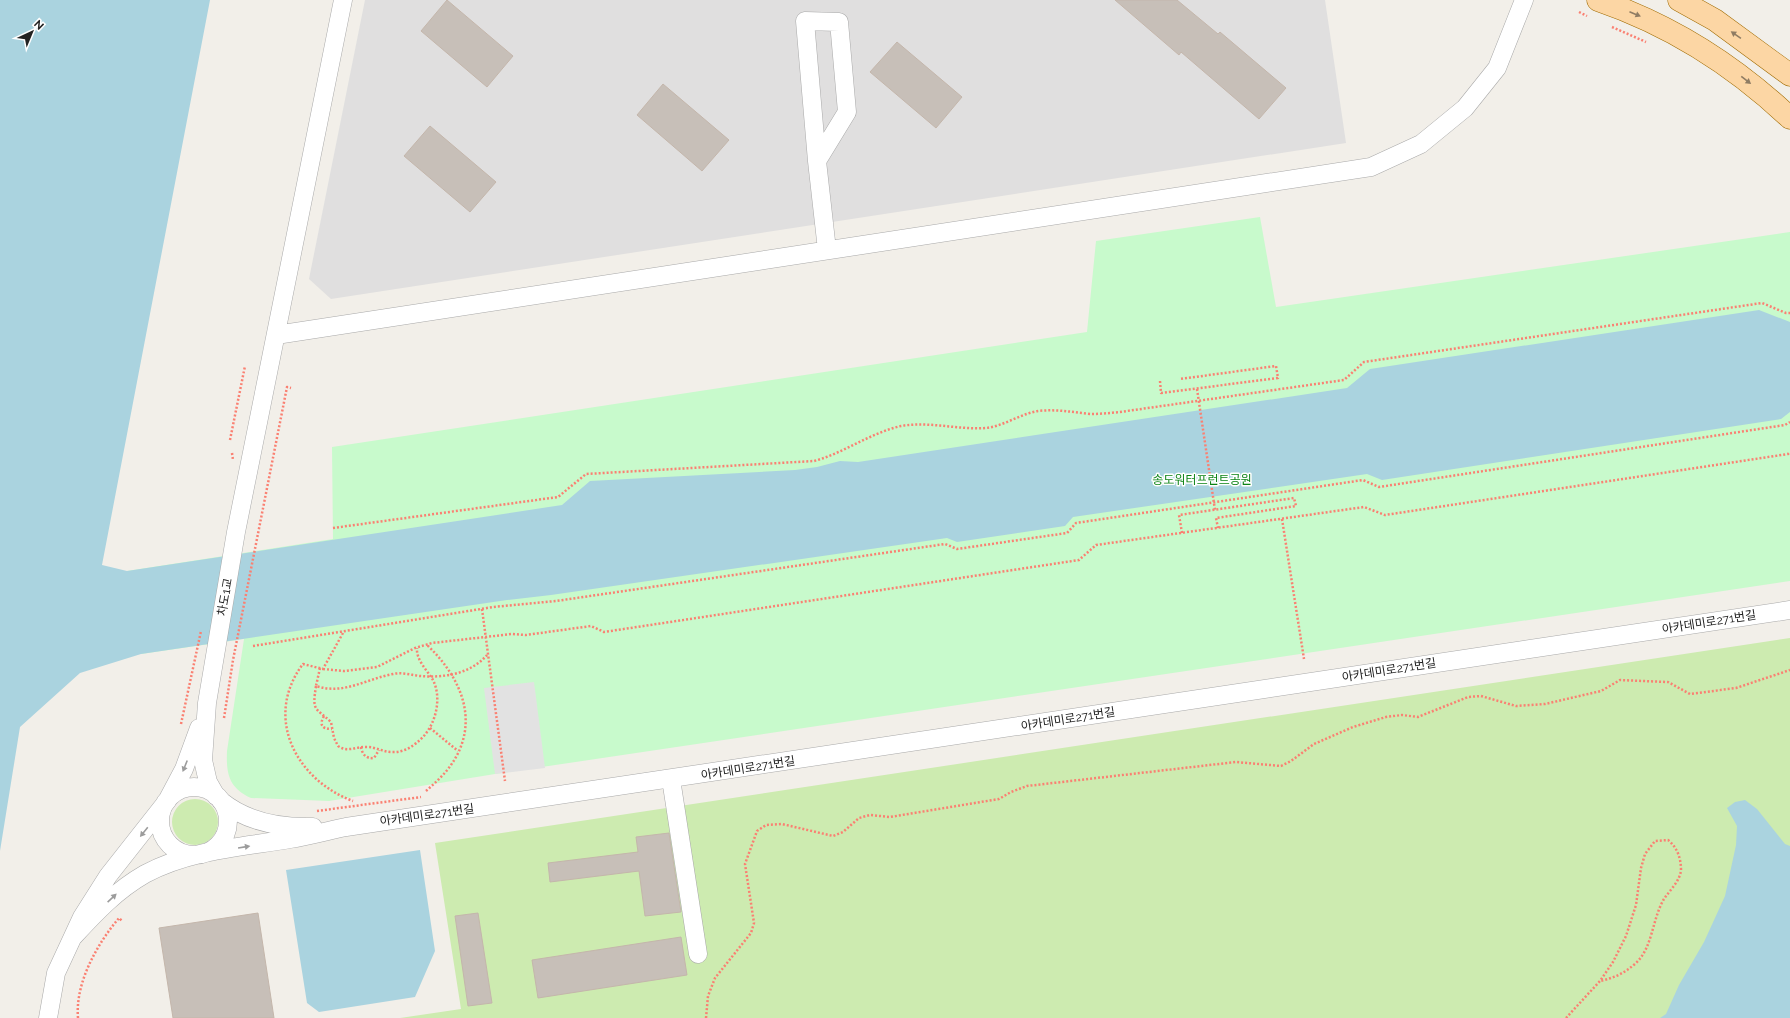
<svg xmlns="http://www.w3.org/2000/svg" width="1790" height="1018" font-family="Raleway,'Noto Sans KR',sans-serif">
<rect width="100%" height="100%" fill="#f2efe9"/>
<!-- residential -->
<path fill="#e0dfdf" d="M 365,0 L 1325,0 L 1346,143 L 331,299 L 309,279 Z"/>
<!-- grass -->
<path fill="#cdebb0" d="M 1790,638 L 1790,1018 L 400,1018 L 461,1009 L 435,843 Z
M172 822a23 23 0 1 1 46 0a23 23 0 1 1-46 0Z"/>
<!-- park -->
<path fill="#c8facc" d="M 1260,217 L 1276,307 L 1790,232 L 1790,581 L 495,774 L 329,801 L 251,798 C 229,788 226,774 227,751 L 244,639 L 141,654 L 127,571 L 333,539 L 332,447 L 1087,332 L 1096,241 Z"/>
<!-- parking -->
<path fill="#e2e2e2" d="M 534,682 L 545,768 L 495,774 L 484,688 Z"/>
<!-- water -->
<path fill="#aad3df" d="M 0,0 L 210,0 L 102,565 L 127,571 L 562,505 L 590,481 L 795,470 L 817,467 L 840,461 L 858,462 L 1347,388 L 1370,369 L 1759,310 L 1790,322 L 1790,412 L 1781,419 L 1382,480 L 1367,474 L 1073,517 L 1065,526 L 957,542 L 947,538 L 551,595 L 507,600 L 141,654 L 80,673 L 20,727 L 0,851 Z
M 1745,800 L 1757,809 L 1785,844 L 1790,846 L 1790,1018 L 1660,1018 L 1666,1014 L 1679,985 L 1704,942 L 1725,896 L 1736,845 L 1737,826 L 1727,808 L 1735,802 Z
M 420,850 L 435,951 L 415,997 L 319,1012 L 307,1003 L 286,870 Z"/>
<!-- building -->
<path fill="#c7bfb8" stroke="#c4b6ab" d="M 447,0 L 513,56 L 487,87 L 421,31 Z
M 1115,0 L 1177,0 L 1218,34 L 1220,32 L 1286,88 L 1259,119 L 1181,52 L 1179,55 Z
M 897,42 L 962,97 L 936,128 L 870,72 Z
M 663,84 L 729,140 L 702,171 L 637,115 Z
M 430,126 L 496,182 L 470,212 L 404,156 Z
M 669,833 L 681,912 L 645,916 L 639,871 L 550,882 L 548,863 L 638,852 L 636,837 Z
M 258,913 L 274,1018 L 173,1018 L 159,928 Z
M 478,913 L 492,1003 L 468,1006 L 455,916 Z
M 681,937 L 687,975 L 538,998 L 532,960 Z"/>
<g fill="none" stroke-linecap="round" stroke-linejoin="round">
<defs>
<path id="minor" d="M 817,161 L 805,21 L 839,22 L 847,112 L 817,161 L 827,250
M 276,335 L 1371,167 L 1421,144 L 1465,108 L 1497,68 L 1524,0
M 671,779 L 698,954
M160 821a34 34 0 1 1 68 0a34 34 0 1 1-68 0Z
M 216,796 L 208,782 L 203,760 L 207,703 L 236,532 L 343,0
M 221,801 C 247,822 280,828 313,827
M 74,936 C 96,912 117,890 145,874 C 189,850 242,847 290,839 C 309,836 327,831 346,827 L 1790,610
M 48,1018 L 56,973 L 82,917 L 108,876 L 167,801 L 184,769 L 199,728"/>
<path id="major" d="M 1598,0 C 1671,25 1734,65 1790,118
M 1679,0 L 1715,20 L 1790,75"/>
</defs>
<!-- minor casing -->
<use href="#minor" stroke="#a9a9a9" stroke-width="19"/>
<!-- major casing -->
<use href="#major" stroke="#a06b00" stroke-width="23"/>
<!-- path -->
<path stroke="#fa8072" stroke-width="2.5" stroke-dasharray="2 2" stroke-linecap="butt" d="M 1579,12 L 1587,16
M 1612,27 L 1646,42
M 1160,381 L 1161,393 L 1278,378 L 1276,366 L 1180,379
M 230,440 L 245,366
M 232,453 L 233,460
M 1282,519 L 1304,659
M 333,528 L 558,497 L 586,474 L 814,461 C 844,453 870,433 901,426 C 930,421 957,430 986,428 C 1004,426 1020,414 1038,411 C 1056,409 1072,412 1090,414 C 1100,414 1110,413 1120,412 L 1344,380 L 1364,362 L 1762,303 L 1786,313 L 1790,313
M 1182,533 L 1179,515 L 1294,498 L 1296,506 L 1216,518 L 1218,528
M 482,609 L 505,781
M 343,633 L 323,669 L 303,664 C 263,717 296,780 353,801
M 253,646 L 493,607 L 556,601 L 945,544 L 957,549 L 1067,533 L 1076,523 L 1363,480 L 1379,487 L 1785,425 L 1790,422
M 320,668 L 316,686 C 344,695 366,679 393,674 C 402,672 411,675 420,676 C 445,678 470,674 487,655
M 323,669 L 344,671 L 377,667 L 415,648 L 432,643 L 512,634 L 526,635 L 591,626 L 604,632 L 1079,560 L 1096,545 L 1364,507 L 1385,515 L 1788,454 L 1790,452
M 316,686 C 312,712 315,707 331,722 L 334,738 L 338,746 C 348,753 357,746 367,747 C 376,747 383,752 391,752 C 404,753 414,746 423,737 C 436,723 442,698 433,680 C 427,670 416,660 417,648
M 324,716 C 319,725 322,729 332,729
M 224,718 L 233,660 L 287,387 L 291,388
M 181,724 L 201,631
M 430,728 L 458,751
M 361,747 C 362,754 366,759 374,758 L 379,750
M 426,791 C 435,783 444,775 451,765 C 481,722 461,677 427,645
M 317,811 L 421,797
M 78,1018 C 75,983 97,944 119,918 L 122,921
M 706,1018 L 708,996 L 715,978 L 751,933 L 754,923 L 745,864 L 757,831 L 766,825 L 782,824 L 833,836 L 843,832 L 859,818 L 870,815 L 890,817 L 999,799 L 1011,792 L 1027,786 L 1236,762 L 1281,766 L 1291,761 L 1314,744 L 1353,727 L 1386,717 L 1402,715 L 1418,717 L 1468,697 L 1481,696 L 1516,706 L 1545,704 L 1601,691 L 1620,680 L 1668,682 L 1690,694 L 1736,688 L 1790,670
M 1566,1018 L 1600,981 L 1613,962 L 1626,936 L 1636,905 L 1641,868 L 1645,854 L 1655,841 L 1668,840 C 1677,847 1681,858 1681,870 C 1680,881 1670,890 1664,899 C 1652,919 1653,947 1636,963 C 1625,973 1614,978 1600,981"/>
<!-- minor -->
<use href="#minor" stroke="#fff" stroke-width="18"/>
<!-- major -->
<use href="#major" stroke="#fcd6a4" stroke-width="22"/>
<!-- path-bridge -->
<path stroke="#fa8072" stroke-width="2.5" stroke-dasharray="2 2" stroke-linecap="butt" d="M 1197,389 L 1215,510"/>
</g>
<!-- one-way arrows -->
<defs><path id="oneway-solid" d="M-6-.8H1V-3.2L6.5 0L1 3.2V.8H-6Z"/></defs>
<g fill="#8f7c63">
<use href="#oneway-solid" transform="translate(1635 14) rotate(23)"/>
<use href="#oneway-solid" transform="translate(1736 35) rotate(-145)"/>
<use href="#oneway-solid" transform="translate(1746 80) rotate(38)"/>
</g>
<g fill="#9c9c9c">
<use href="#oneway-solid" transform="translate(185 766) rotate(112)"/>
<use href="#oneway-solid" transform="translate(144 832) rotate(129)"/>
<use href="#oneway-solid" transform="translate(244 847) rotate(-9)"/>
<use href="#oneway-solid" transform="translate(112 898) rotate(-43)"/>
</g>
<g text-anchor="middle" dominant-baseline="central" stroke-width="3" stroke-linejoin="round" paint-order="stroke">
<!-- park labels -->
<g font-size="12" fill="#0c8416" stroke="#fff">
<text x="1202" y="480">송도워터프런트공원</text>
</g>
<!-- street labels -->
<g font-size="12" fill="#222" stroke="#fff">
<text transform="translate(225 597) rotate(-80)">차도1교</text>
<text transform="translate(1709 622) rotate(-9)">아카데미로271번길</text>
<text transform="translate(1389 670) rotate(-9)">아카데미로271번길</text>
<text transform="translate(1068 719) rotate(-9)">아카데미로271번길</text>
<text transform="translate(748 768) rotate(-9)">아카데미로271번길</text>
<text transform="translate(427 815) rotate(-8)">아카데미로271번길</text>
</g>
</g>
<!-- north arrow -->
<g transform="translate(32 32) rotate(44)" stroke="#ffffff" stroke-width="3" paint-order="stroke">
<path d="M0-3L7 15L0 10L-7 15Z" fill="#222222"/>
<text y="-6" font-size="11" font-weight="bold" text-anchor="middle" fill="#222222">N</text>
</g>
</svg>
